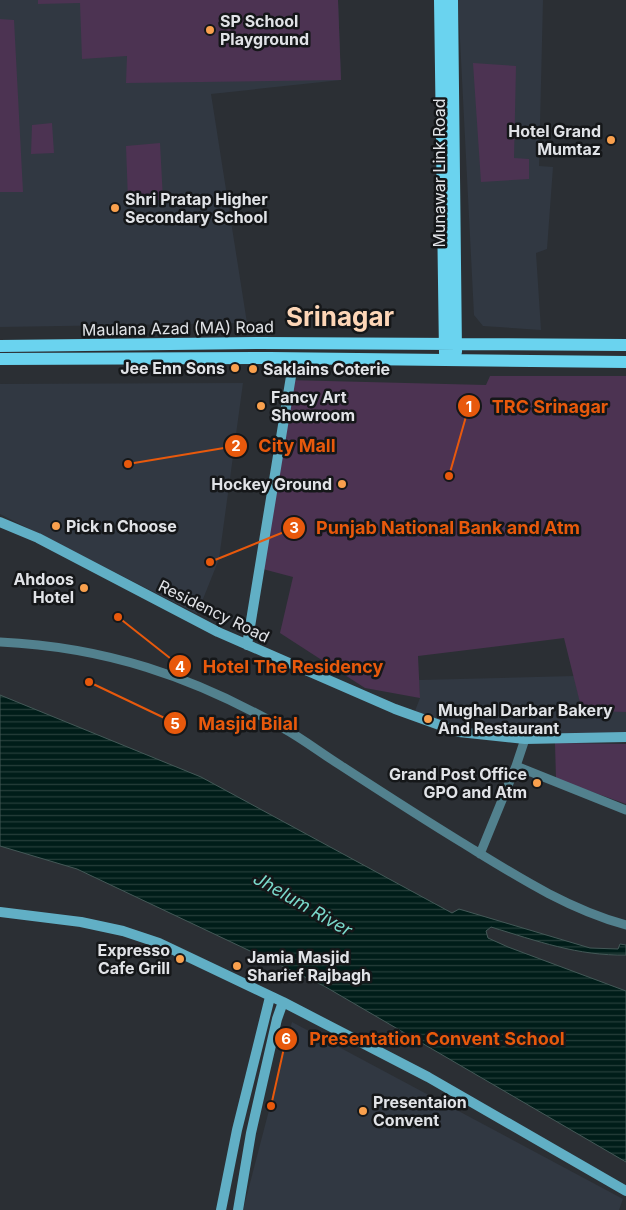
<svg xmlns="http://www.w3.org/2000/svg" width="626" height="1210" font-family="Inter,sans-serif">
<defs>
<pattern id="water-rules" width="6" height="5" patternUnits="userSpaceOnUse" patternTransform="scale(1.25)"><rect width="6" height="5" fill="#001d19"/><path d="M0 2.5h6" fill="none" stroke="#253e3a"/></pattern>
</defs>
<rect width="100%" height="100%" fill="#2b2f34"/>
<!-- built -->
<path fill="#313842" d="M 0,0 L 338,0 L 341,80 L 211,94 L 247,323 L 0,327 Z
M 458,0 L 543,0 L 539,166 L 553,167 L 547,249 L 536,253 L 541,330 L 483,326 L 474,315 Z
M 243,383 L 219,559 L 197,614 L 0,514 L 0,384 Z
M 574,676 L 582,710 L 626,712 L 626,733 L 527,735 L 462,728 L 415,711 L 420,698 L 419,680 Z
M 292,1022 L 623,1199 L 619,1210 L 243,1210 Z"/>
<!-- park -->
<path fill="#4c3352" d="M 38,0 L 338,0 L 341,80 L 126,83 L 127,56 L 82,59 L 80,3 L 38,4 Z
M 0,19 L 14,20 L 23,192 L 0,192 Z
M 473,63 L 516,66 L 514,158 L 529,159 L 529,179 L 481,182 Z
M 52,123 L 54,153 L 31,154 L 32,125 Z
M 160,143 L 163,200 L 128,200 L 126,146 Z
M 490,376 L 626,376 L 626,712 L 582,711 L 564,638 L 418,656 L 420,698 L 365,688 L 280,633 L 293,577 L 259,568 L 287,380 L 486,385 Z
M 555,743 L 626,744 L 626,804 L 556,779 Z"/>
<!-- water -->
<path fill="url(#water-rules)" stroke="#445857" d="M 0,695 L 201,777 L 452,913 L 459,909 L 590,948 L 618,949 L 620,944 L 626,945 L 626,955 C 578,956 537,941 491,927 L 486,931 L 488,938 L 508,947 L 626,991 L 626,1162 L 324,986 L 77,869 L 0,846 Z"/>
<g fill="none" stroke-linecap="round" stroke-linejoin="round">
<!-- street -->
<path stroke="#52818e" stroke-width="9" d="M 0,642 C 105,647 192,676 283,728 C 303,739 321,753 340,765 C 380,791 420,817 461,842 C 515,875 565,908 626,925
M 525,739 L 516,766 L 626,810
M 480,854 L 516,766"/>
<!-- secondary -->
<path stroke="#61afc5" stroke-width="10" d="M 0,522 L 38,538 L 218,632 L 395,709 L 459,732 L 525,739 L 626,737
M 247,645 L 294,358
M 0,912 L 81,922 L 123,931 L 159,943 L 283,1002 L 428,1077 L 626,1191
M 221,1210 L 237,1130 L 270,997
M 238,1210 L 251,1133 L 277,1019 L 283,1002"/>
<!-- primary -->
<path stroke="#6ad3ef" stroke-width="12" d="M 440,0 L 445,353
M 452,0 L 456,352
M 0,346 L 261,343 L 626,345
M 0,359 L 270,358 L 626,362"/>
</g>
<!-- markers -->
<g fill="#f9a04d" stroke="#151719" stroke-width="2">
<circle cx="210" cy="30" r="5"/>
<circle cx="611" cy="140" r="5"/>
<circle cx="115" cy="208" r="5"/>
<circle cx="235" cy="368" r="5"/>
<circle cx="253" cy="369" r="5"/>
<circle cx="261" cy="406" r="5"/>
<circle cx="342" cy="484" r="5"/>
<circle cx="56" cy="526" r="5"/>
<circle cx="84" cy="588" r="5"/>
<circle cx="428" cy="719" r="5"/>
<circle cx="537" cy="783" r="5"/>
<circle cx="180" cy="959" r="5"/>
<circle cx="237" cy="966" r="5"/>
<circle cx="363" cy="1111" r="5"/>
</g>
<g text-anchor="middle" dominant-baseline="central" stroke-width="5" stroke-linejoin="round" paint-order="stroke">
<!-- poi labels -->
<g font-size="16" font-weight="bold" fill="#e1e3e7" stroke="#151719" text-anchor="start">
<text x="220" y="21">SP School<tspan x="220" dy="18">Playground</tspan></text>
<text x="601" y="131" text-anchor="end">Hotel Grand<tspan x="601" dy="18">Mumtaz</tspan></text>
<text x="125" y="199">Shri Pratap Higher<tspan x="125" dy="18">Secondary School</tspan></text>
<text x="225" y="368" text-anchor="end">Jee Enn Sons</text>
<text x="263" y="369">Saklains Coterie</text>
<text x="271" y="397">Fancy Art<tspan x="271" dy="18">Showroom</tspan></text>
<text x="332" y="484" text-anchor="end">Hockey Ground</text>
<text x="66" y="526">Pick n Choose</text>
<text x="74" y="579" text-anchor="end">Ahdoos<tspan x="74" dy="18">Hotel</tspan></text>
<text x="438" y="710">Mughal Darbar Bakery<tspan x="438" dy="18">And Restaurant</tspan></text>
<text x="527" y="774" text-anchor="end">Grand Post Office<tspan x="527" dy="18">GPO and Atm</tspan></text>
<text x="170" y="950" text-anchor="end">Expresso<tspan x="170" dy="18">Cafe Grill</tspan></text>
<text x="247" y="957">Jamia Masjid<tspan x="247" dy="18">Sharief Rajbagh</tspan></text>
<text x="373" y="1102">Presentaion<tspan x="373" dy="18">Convent</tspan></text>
</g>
<!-- street labels -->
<g font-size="16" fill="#e1e3e7" stroke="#151719">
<text transform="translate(439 173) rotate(-90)">Munawar Link Road</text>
<text transform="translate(178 328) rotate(-1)">Maulana Azad (MA) Road</text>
<text transform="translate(214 611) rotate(26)">Residency Road</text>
</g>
<!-- water labels -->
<g font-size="18" font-style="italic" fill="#7ad9cb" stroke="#151719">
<text transform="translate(303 904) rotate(30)">Jhelum River</text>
</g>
<!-- town labels -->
<g font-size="26" font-weight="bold" fill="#fdd6b7" stroke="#151719">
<text x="340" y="316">Srinagar</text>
</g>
</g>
<!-- callouts -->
<path fill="none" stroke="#e8590c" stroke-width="2" d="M449 476L469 406M128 464L236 446M210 562L294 528M118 617L180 666M89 682L175 723M271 1106L286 1039"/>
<g fill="#e8590c" stroke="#151719" stroke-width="2">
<circle cx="449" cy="476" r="5"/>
<circle cx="128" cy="464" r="5"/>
<circle cx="210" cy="562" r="5"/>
<circle cx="118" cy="617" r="5"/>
<circle cx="89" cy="682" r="5"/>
<circle cx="271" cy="1106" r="5"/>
<circle cx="469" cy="406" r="12"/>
<circle cx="236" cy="446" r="12"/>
<circle cx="294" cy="528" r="12"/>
<circle cx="180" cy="666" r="12"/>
<circle cx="175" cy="723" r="12"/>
<circle cx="286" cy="1039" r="12"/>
</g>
<g font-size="15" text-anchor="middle" font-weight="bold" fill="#fff">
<text x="469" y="412">1</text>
<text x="236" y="451">2</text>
<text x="294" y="533">3</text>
<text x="180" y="672">4</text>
<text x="175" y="729">5</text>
<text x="286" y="1044">6</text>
</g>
<g font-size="18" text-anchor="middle" font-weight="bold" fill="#e8590c" stroke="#151719" stroke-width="5" stroke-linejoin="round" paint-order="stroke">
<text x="550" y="413">TRC Srinagar</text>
<text x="297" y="452">City Mall</text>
<text x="448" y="534">Punjab National Bank and Atm</text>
<text x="293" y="673">Hotel The Residency</text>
<text x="248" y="730">Masjid Bilal</text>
<text x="437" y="1045">Presentation Convent School</text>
</g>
</svg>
